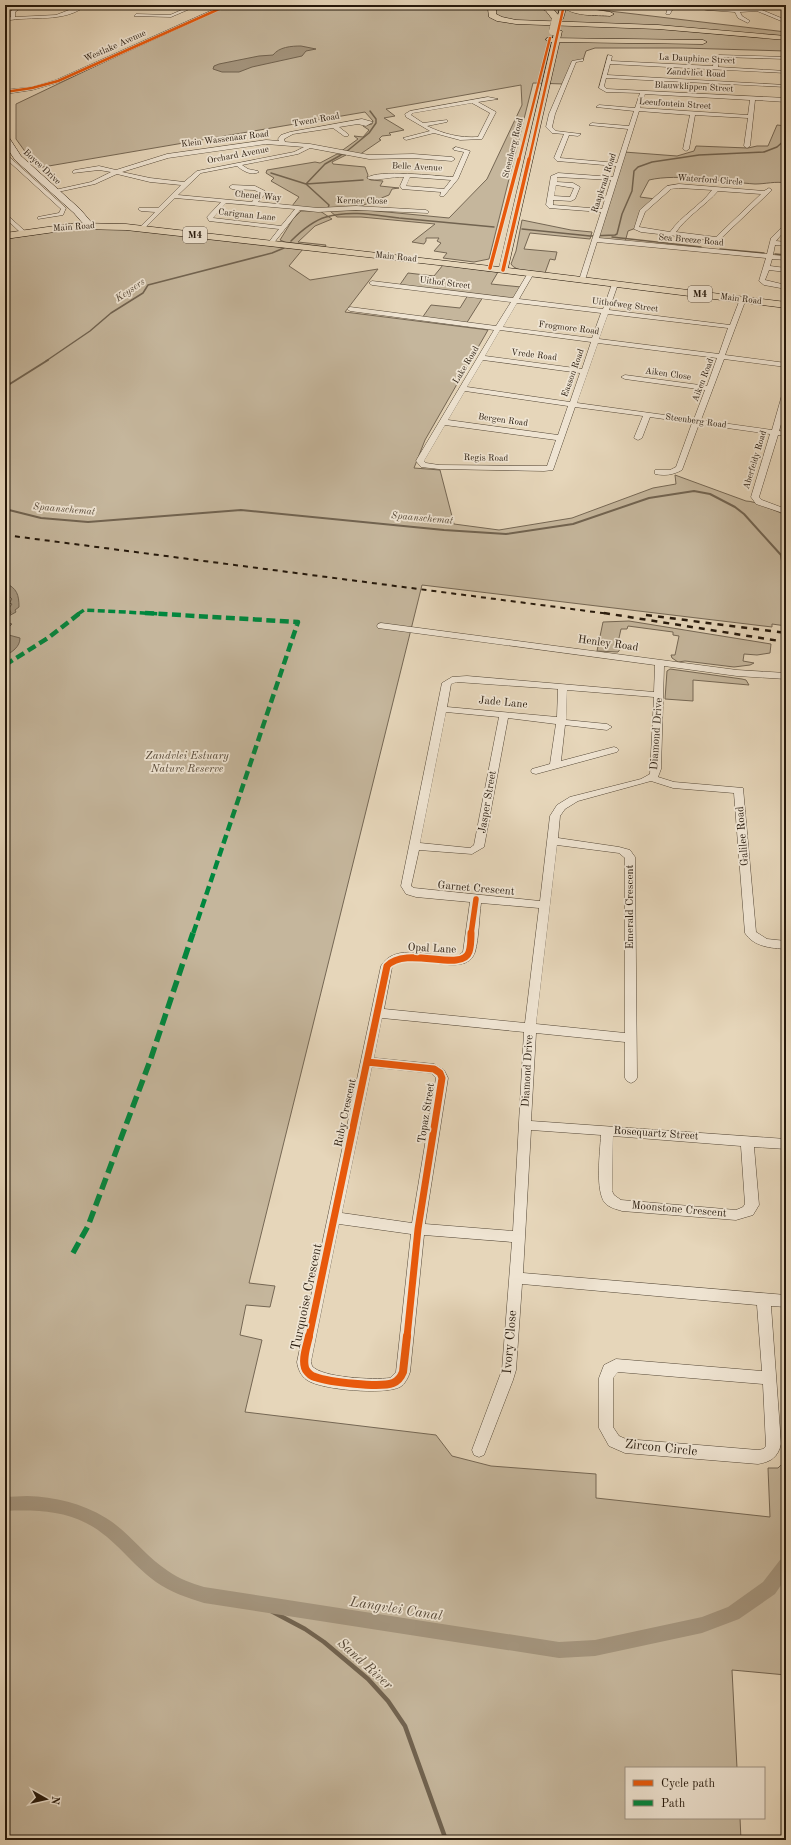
<svg xmlns="http://www.w3.org/2000/svg" width="791" height="1845" font-family="'Old Standard TT',serif">
<rect width="100%" height="100%" fill="#e6d6ba"/>
<filter id="stains"><feTurbulence type="fractalNoise" baseFrequency=".005" numOctaves="4"/><feColorMatrix values="0 0 0 0 .2 0 0 0 0 .09 0 0 0 0 .02 0 0 0 .5 -.17"/></filter>
<radialGradient id="worn" r=".72"><stop offset=".6" stop-color="#630" stop-opacity="0"/><stop offset="1" stop-color="#630" stop-opacity=".3"/></radialGradient>
<!-- green -->
<path fill="#c5b69c" stroke="#756754" d="M 230,5 L 583,5 L 584,8 L 786,32 L 786,51 L 682,48 L 595,48 L 586,51 L 583,60 L 574,61 L 564,84 L 533,83 L 489,259 L 474,262 L 443,258 L 447,253 L 434,251 L 441,243 L 437,241 L 439,238 L 426,238 L 426,241 L 424,244 L 412,242 L 435,224 L 361,217 L 337,217 L 330,211 L 366,210 L 449,218 L 487,179 L 522,105 L 521,85 L 386,109 L 395,116 L 384,118 L 404,130 L 389,133 L 391,135 L 382,136 L 379,139 L 381,140 L 359,155 L 340,152 L 358,139 L 354,136 L 363,137 L 369,130 L 363,126 L 372,124 L 373,121 L 365,112 L 37,168 L 16,139 L 16,104 L 123,53 Z
M 777,125 L 786,126 L 786,183 C 775,181 766,184 755,184 C 725,182 678,173 649,180 L 640,197 L 655,199 L 642,211 L 636,228 L 628,231 L 625,242 L 596,238 L 624,152 L 677,156 L 694,151 L 696,146 L 748,148 L 757,146 L 768,146 Z
M 337,154 L 346,155 L 332,162 L 333,164 L 365,167 L 368,175 L 367,178 L 371,180 L 383,181 L 380,186 L 399,188 L 392,189 L 389,195 L 356,208 L 325,210 L 292,206 L 299,197 L 271,181 L 274,178 L 266,173 L 267,170 L 315,162 L 320,163 Z
M 301,211 L 320,211 L 332,219 L 315,226 L 298,242 L 326,245 L 325,247 L 285,242 L 280,240 L 293,219 Z
M 522,220 L 571,230 L 592,232 L 590,239 L 530,233 L 524,249 L 557,252 L 555,260 L 550,259 L 545,273 C 536,272 515,272 511,264 L 516,251 Z
M 112,228 L 303,249 L 289,266 L 310,280 L 378,269 L 345,312 L 488,330 L 425,440 L 414,468 L 440,470 L 454,524 L 499,530 L 572,518 L 653,488 L 676,484 L 675,475 L 746,501 C 756,501 775,511 786,515 L 786,626 L 772,624 L 772,627 L 422,585 L 249,1283 L 275,1286 L 270,1307 L 246,1305 L 240,1335 L 262,1340 L 245,1412 L 436,1435 L 452,1456 L 491,1466 L 596,1474 L 596,1498 L 770,1517 L 768,1468 L 778,1468 L 785,1461 L 783,1422 L 786,1422 L 786,1675 L 732,1670 L 737,1768 L 626,1768 L 626,1818 L 740,1818 L 741,1840 L 5,1840 L 5,239 L 71,229 Z
M 443,265 L 498,272 L 491,284 L 521,287 L 515,298 L 513,299 L 483,297 L 466,324 L 422,318 L 431,305 L 460,308 L 468,295 L 399,286 L 408,273 L 434,276 Z
M 629,621 L 771,644 L 770,653 L 757,655 L 744,654 L 743,661 L 754,663 L 750,665 L 734,667 L 685,661 L 678,662 L 672,658 L 671,655 L 675,655 L 679,636 L 673,635 L 673,632 L 628,626 L 627,629 L 621,629 L 617,647 L 621,648 L 618,652 L 597,651 L 603,622 Z
M 670,669 L 742,679 L 746,680 L 749,685 L 693,680 L 693,701 L 665,699 L 667,671 Z"/>
<!-- water -->
<path fill="#a4957e" stroke="#716350" d="M 301,46 L 316,49 L 306,51 L 302,56 L 252,67 L 239,72 L 222,72 L 213,69 L 214,66 L 219,64 L 259,56 L 273,55 C 279,47 291,46 301,46 Z
M 5,583 C 17,588 19,595 19,607 L 15,610 L 16,612 L 7,617 L 8,623 L 12,624 L 7,629 L 8,632 L 5,633 L 5,634 L 20,638 C 20,647 12,652 5,656 L 5,632 L 6,630 L 5,619 L 11,613 L 9,608 L 12,604 L 9,603 L 12,599 L 5,592 Z"/>
<g fill="none" stroke-linecap="round" stroke-linejoin="round">
<!-- stream-far2 -->
<path stroke="#716350" stroke-width="1.5" d="M 346,152 L 369,133 L 376,123 L 376,119 L 370,111
M 271,173 L 306,184 L 363,180
M 306,184 L 325,164 L 341,155
M 306,184 L 329,205 L 328,208
M 522,229 L 590,236 L 615,235 L 617,234 L 622,214 L 632,191 L 634,171 L 638,167 L 652,162 L 699,155 L 764,152 L 777,147 L 786,139
M 612,237 L 701,247
M 291,241 C 301,231 312,221 326,217 C 350,210 375,215 399,218 C 431,221 462,224 494,227
M 720,249 L 764,253
M 775,254 L 786,255
M 46,361 L 90,331 L 111,313 L 143,293 L 148,285 L 272,253 L 284,248"/>
<!-- stream-far1 -->
<path stroke="#716350" stroke-width="2" d="M 5,387 L 48,360
M 5,509 L 41,518 L 88,522 L 241,510 L 444,530 L 506,534 L 573,524 L 649,498 L 694,491 L 710,494 L 735,507 L 744,514 L 781,555 L 786,584"/>
<!-- stream -->
<path stroke="#716350" stroke-width="4.5" d="M 258,1604 L 305,1629 L 324,1642 L 368,1679 L 388,1701 L 405,1726 L 446,1840"/>
<!-- canal -->
<path fill="#a4957e" fill-rule="evenodd" d="M 27,1496 C 55,1497 82,1503 106,1518 C 129,1532 145,1556 168,1571 C 179,1579 191,1583 204,1587 L 559,1642 L 595,1640 L 702,1617 L 728,1607 L 763,1582 L 780,1560 L 786,1557 L 786,1578 L 775,1594 L 739,1619 L 702,1633 L 595,1656 L 559,1658 L 204,1603 C 188,1598 170,1592 156,1582 C 131,1564 114,1537 86,1523 C 61,1510 32,1510 5,1511 L 5,1497 Z"/>
<defs>
<path id="minor" d="M 20,5 L 25,5 L 15,12 L 15,17 L 56,15 L 82,5 L 87,5 C 63,24 33,15 5,21 L 5,19 L 11,17 L 11,11 Z
M 145,5 L 199,5 L 171,17 L 134,16 L 136,14 L 170,15 L 186,8 Z
M 224,5 L 230,5 L 60,82 L 32,90 L 5,94 L 5,90 L 32,87 L 56,80 Z
M 675,5 L 681,5 L 672,10 L 670,14 L 666,14 L 668,8 Z
M 682,5 L 742,10 L 777,5 L 762,10 L 786,20 L 786,23 L 757,11 L 740,12 L 742,16 L 750,21 L 748,23 L 738,18 L 735,12 L 707,10 Z
M 608,55 L 612,56 L 611,61 L 713,66 L 714,58 L 719,55 L 786,57 L 786,59 L 720,57 L 718,59 L 718,67 L 786,71 L 786,73 L 610,64 L 607,75 L 786,85 L 786,87 L 606,78 L 604,86 L 607,89 L 786,98 L 786,102 L 755,100 L 750,146 L 747,148 L 744,146 L 748,118 L 695,115 L 689,149 L 686,151 L 683,149 L 690,115 L 639,111 L 599,238 L 767,254 L 771,238 L 786,223 L 786,229 L 776,241 L 786,242 L 786,246 L 775,245 L 773,255 L 786,256 L 786,260 L 772,259 L 770,266 L 786,268 L 786,272 L 769,270 L 765,280 L 786,285 L 786,289 L 764,285 L 759,281 L 766,258 L 597,242 L 585,280 L 580,281 L 579,280 L 601,212 L 549,208 L 546,205 L 551,176 L 558,173 L 613,177 L 616,166 L 557,161 L 554,158 L 564,134 L 552,133 L 546,127 L 549,114 L 572,61 L 583,59 L 583,61 L 576,62 L 555,114 L 552,127 L 556,131 L 581,134 L 578,136 L 569,135 L 560,158 L 617,163 L 628,129 L 589,125 L 592,123 L 629,126 L 634,111 L 596,107 L 599,105 L 635,108 L 640,93 L 606,92 L 599,88 ZM 645,94 L 750,100 L 748,115 L 640,108 ZM 557,177 L 611,180 L 602,209 L 553,205 L 553,200 L 571,201 L 575,199 L 580,187 L 573,183 L 557,182 ZM 556,185 L 574,188 L 570,197 L 554,196 Z
M 488,97 L 498,99 L 478,102 L 496,112 L 482,139 L 460,140 L 434,133 L 406,140 L 403,138 L 430,131 L 406,117 L 405,114 L 410,111 ZM 472,103 L 490,113 L 478,137 C 459,138 444,134 427,126 L 447,122 L 447,120 L 423,123 L 411,115 L 413,113 Z
M 362,119 L 373,122 L 366,126 L 358,124 L 339,127 L 348,134 L 348,136 L 344,136 L 333,128 L 293,134 L 284,139 L 285,142 L 310,144 L 369,155 L 413,154 L 452,157 L 455,159 L 452,161 L 413,158 L 369,159 L 310,148 L 298,154 L 242,165 L 248,169 L 258,171 L 259,172 C 251,176 243,171 237,166 L 201,173 L 178,195 L 252,202 L 259,192 L 254,190 L 232,189 L 229,187 L 232,185 L 255,186 L 265,191 L 265,194 L 258,202 L 318,208 L 356,206 L 426,210 L 429,212 L 428,213 L 356,210 L 318,212 L 300,210 L 273,244 L 271,245 L 268,243 L 279,229 L 209,221 L 207,217 L 221,202 L 175,198 L 144,229 L 140,229 L 140,227 L 155,212 L 141,211 L 138,209 L 139,208 L 158,208 L 181,185 L 150,182 L 117,174 L 95,184 L 53,193 L 50,191 L 91,182 L 111,172 L 99,170 L 73,173 L 73,171 L 75,170 L 99,166 L 116,170 L 167,154 L 266,140 L 279,141 L 278,139 L 281,135 L 290,132 ZM 266,144 L 304,147 L 294,152 L 197,171 L 184,182 L 150,178 L 122,172 L 168,158 ZM 226,203 L 295,209 L 281,226 L 213,218 Z
M 456,147 L 470,151 L 458,179 L 444,196 L 440,196 L 441,192 L 402,189 L 400,186 L 404,177 C 393,176 374,182 367,178 C 377,169 437,176 453,177 L 464,152 L 454,150 L 453,149 ZM 410,177 L 451,180 L 444,189 L 406,186 Z
M 5,153 L 66,208 L 63,215 L 38,219 L 38,217 L 59,213 L 61,209 L 5,158 Z
M 679,184 L 764,191 L 769,188 L 772,190 L 714,245 L 709,244 L 712,240 L 641,232 L 634,229 L 640,210 L 667,186 ZM 679,188 L 712,190 C 700,206 682,215 670,232 L 639,227 L 645,212 L 671,189 ZM 718,191 L 761,194 L 716,237 L 676,232 C 687,216 705,206 718,191 Z
M 5,213 L 26,232 L 26,234 L 22,234 L 5,218 Z
M 531,271 L 534,273 L 519,299 L 603,309 L 612,284 L 615,282 L 618,284 L 609,310 L 730,325 L 740,299 L 745,298 L 746,299 L 725,355 L 786,363 L 786,367 L 724,359 L 701,420 L 772,430 L 782,395 L 786,393 L 786,407 L 779,431 L 786,432 L 786,436 L 778,435 L 759,497 L 762,500 L 786,509 L 786,514 L 756,504 L 751,497 L 770,434 L 699,424 L 682,470 C 673,475 665,476 655,474 L 655,470 L 670,470 L 676,467 L 692,423 L 650,417 L 642,438 L 638,440 L 634,438 L 643,416 L 575,407 L 553,470 L 544,471 L 439,469 L 421,467 L 416,461 L 417,459 L 494,330 L 350,311 L 347,309 L 350,307 L 496,326 L 511,302 L 372,285 L 369,283 L 372,281 L 513,298 L 528,273 ZM 517,303 L 601,313 L 592,338 L 503,327 ZM 608,314 L 728,328 L 719,354 L 599,339 ZM 500,330 L 591,342 L 582,369 L 485,356 ZM 598,343 L 717,358 L 707,386 L 625,375 L 621,377 L 625,379 L 705,390 L 694,419 L 577,403 ZM 483,360 L 580,373 L 570,402 L 467,387 ZM 465,391 L 568,406 L 558,435 L 448,420 ZM 445,425 L 556,440 L 547,466 L 439,465 L 426,463 L 424,461 Z
M 381,623 L 737,670 L 786,673 L 786,679 L 737,676 L 664,666 L 661,769 L 658,777 L 674,782 L 743,788 L 756,932 L 767,939 L 786,941 L 786,949 C 771,948 754,947 745,933 L 734,793 L 673,788 L 651,781 L 578,801 L 565,809 L 560,816 L 558,838 L 619,847 L 630,850 L 635,857 L 637,1078 L 635,1081 L 631,1083 L 627,1081 L 625,1078 L 625,1042 L 536,1033 L 531,1121 L 786,1139 L 786,1149 L 754,1147 L 759,1205 L 753,1215 L 736,1220 L 622,1211 C 616,1209 610,1208 605,1203 C 595,1191 600,1152 601,1135 L 531,1130 L 523,1273 L 786,1295 L 786,1307 L 771,1306 L 781,1444 C 778,1457 771,1462 758,1464 L 625,1453 L 609,1446 L 599,1428 L 599,1378 L 604,1365 L 616,1359 L 762,1371 L 757,1305 L 522,1284 L 516,1370 L 513,1380 L 484,1455 L 479,1457 L 474,1455 L 472,1450 L 502,1370 L 512,1242 L 424,1235 L 410,1372 C 408,1378 405,1384 400,1387 C 385,1395 321,1390 307,1380 C 301,1376 298,1369 297,1362 L 381,966 C 395,942 432,957 453,957 L 458,956 L 463,952 L 470,902 L 416,897 L 406,894 L 401,886 L 442,683 L 452,677 L 467,676 L 654,692 L 655,665 L 378,628 L 377,626 L 378,624 ZM 457,682 L 558,689 L 557,717 L 447,707 L 451,684 ZM 567,690 L 654,697 L 650,774 L 641,779 L 570,797 L 557,805 L 550,816 L 540,901 L 414,888 L 411,886 L 419,850 L 472,854 L 484,847 L 508,718 L 556,724 L 550,764 L 532,769 L 531,771 L 532,773 L 536,774 L 617,752 L 619,750 L 617,748 L 614,747 L 561,761 L 565,725 L 607,730 L 612,727 L 607,724 L 566,720 ZM 446,712 L 499,717 L 474,845 L 470,848 L 420,843 ZM 557,845 L 619,853 L 625,858 L 625,1033 L 536,1024 ZM 481,903 L 539,908 L 525,1023 L 384,1009 L 392,967 C 410,947 465,982 475,952 C 479,938 479,917 481,903 ZM 382,1018 L 524,1032 L 513,1231 L 425,1224 L 448,1078 L 444,1070 L 434,1064 L 374,1058 ZM 372,1067 L 431,1073 L 436,1078 L 412,1223 L 342,1213 ZM 613,1136 L 741,1146 L 745,1204 L 743,1207 L 736,1210 L 621,1200 L 614,1195 L 612,1191 ZM 339,1224 L 411,1234 L 396,1372 L 390,1378 C 374,1380 322,1378 312,1366 L 311,1362 ZM 618,1372 L 763,1384 L 766,1446 L 763,1449 L 758,1450 L 626,1439 L 619,1436 L 613,1427 L 613,1378 Z"/>
<path id="secondary" d="M 5,136 L 8,136 L 21,156 L 80,209 L 92,223 L 92,227 L 86,227 L 74,213 L 15,160 L 5,145 Z"/>
<path id="primary" d="M 561,5 L 567,5 L 563,19 L 560,21 L 557,19 Z
M 555,29 L 562,31 L 508,268 L 786,302 L 786,308 L 447,266 L 126,230 L 76,229 L 5,239 L 5,233 L 76,223 L 126,224 L 499,267 Z"/>
<path id="motorway" d="M 495,5 L 505,5 L 496,10 L 496,14 L 502,17 L 516,20 L 658,25 L 786,36 L 786,40 L 658,29 L 516,24 L 497,21 L 489,17 L 488,9 Z
M 535,5 C 550,5 552,6 560,18 L 559,20 L 553,20 L 546,11 Z
M 562,5 L 610,12 L 614,14 L 610,16 C 597,15 570,17 562,5 Z
M 547,38 L 703,40 L 707,42 L 703,44 L 550,42 L 546,40 Z"/>
</defs>
<!-- minor casing -->
<use href="#minor" stroke="#554837" stroke-width="1"/>
<!-- secondary casing -->
<use href="#secondary" stroke="#25180b" stroke-width="1"/>
<!-- primary casing -->
<use href="#primary" stroke="#25180b" stroke-width="1"/>
<!-- motorway casing -->
<use href="#motorway" stroke="#25180b" stroke-width="1"/>
<!-- minor -->
<use href="#minor" fill="#efe4d2" fill-rule="evenodd"/>
<!-- secondary -->
<use href="#secondary" fill="#efe4d2" fill-rule="evenodd"/>
<!-- primary -->
<use href="#primary" fill="#e6d6ba" fill-rule="evenodd"/>
<!-- motorway -->
<use href="#motorway" fill="#e6d6ba" fill-rule="evenodd"/>
<!-- rail-far1 -->
<path stroke="#25180b" stroke-width="2" stroke-dasharray="5 5" stroke-linecap="butt" d="M 5,535 L 610,614"/>
<!-- rail -->
<path stroke="#25180b" stroke-width="2.5" stroke-dasharray="6 6" stroke-linecap="butt" d="M 604,613 L 786,642
M 646,615 L 786,633"/>
<defs>
<path id="primary-bridge" d="M 553,31 L 556,18"/>
</defs>
<!-- primary-bridge casing -->
<use href="#primary-bridge" stroke="#25180b" stroke-width="8" stroke-linecap="butt"/>
<!-- primary-bridge -->
<use href="#primary-bridge" stroke="#e6d6ba" stroke-width="8"/>
<!-- quiet-far2 -->
<path stroke="#00873e" stroke-width="3.5" stroke-dasharray="7 3.5" stroke-linecap="butt" d="M 78,614 L 84,610 L 163,614"/>
<!-- quiet-far1 -->
<path stroke="#00873e" stroke-width="4.5" stroke-dasharray="9 4.5" stroke-linecap="butt" d="M 145,613 L 298,622 L 193,934
M 5,665 L 48,638 L 80,613"/>
<!-- quiet -->
<path stroke="#00873e" stroke-width="5.5" stroke-dasharray="12 5.5" stroke-linecap="butt" d="M 73,1253 L 88,1226 L 150,1061 L 193,933"/>
<defs>
<path id="cycleway-far4" d="M 5,92 L 32,88 L 58,81 L 228,5
M 519,160 L 550,38
M 529,160 L 564,5"/>
<path id="cycleway-far3" d="M 490,268 L 519,159
M 503,270 L 529,159"/>
<path id="cycleway-far2" d="M 471,934 L 476,899"/>
<path id="cycleway-far1" d="M 367,1062 L 434,1069 L 440,1073 L 442,1078 L 418,1229 L 407,1337
M 309,1337 L 387,966 C 406,945 462,973 469,952 C 471,946 471,939 471,933"/>
<path id="cycleway" d="M 309,1336 C 307,1346 301,1361 306,1370 C 308,1373 311,1376 315,1377 C 329,1382 380,1388 393,1383 C 398,1381 401,1377 403,1372 L 407,1336"/>
</defs>
<!-- cycleway-far4 casing -->
<use href="#cycleway-far4" stroke="#efe4d2" stroke-width="3.5"/>
<!-- cycleway-far3 casing -->
<use href="#cycleway-far3" stroke="#efe4d2" stroke-width="5"/>
<!-- cycleway-far2 casing -->
<use href="#cycleway-far2" stroke="#efe4d2" stroke-width="8"/>
<!-- cycleway-far1 casing -->
<use href="#cycleway-far1" stroke="#efe4d2" stroke-width="10"/>
<!-- cycleway casing -->
<use href="#cycleway" stroke="#efe4d2" stroke-width="11"/>
<!-- cycleway-far4 -->
<use href="#cycleway-far4" stroke="#e8590c" stroke-width="2.5"/>
<!-- cycleway-far3 -->
<use href="#cycleway-far3" stroke="#e8590c" stroke-width="3.5"/>
<!-- cycleway-far2 -->
<use href="#cycleway-far2" stroke="#e8590c" stroke-width="5.5"/>
<!-- cycleway-far1 -->
<use href="#cycleway-far1" stroke="#e8590c" stroke-width="7"/>
<!-- cycleway -->
<use href="#cycleway" stroke="#e8590c" stroke-width="8"/>
</g>
<g text-anchor="middle" dominant-baseline="central" stroke-width="3.5" stroke-linejoin="round" paint-order="stroke">
<!-- far-street labels -->
<g font-size="9" fill="#25180b" stroke="#efe4d2">
<text transform="translate(115 46) rotate(-24)">Westlake Avenue</text>
<text transform="translate(697 59) rotate(3)">La Dauphine Street</text>
<text transform="translate(696 73) rotate(3)">Zandvliet Road</text>
<text transform="translate(694 87) rotate(3)">Blauwklippen Street</text>
<text transform="translate(675 104) rotate(4)">Leeufontein Street</text>
<text transform="translate(316 120) rotate(-10)">Twent Road</text>
<text transform="translate(225 139) rotate(-7)">Klein Wassenaar Road</text>
<text transform="translate(513 148) rotate(-76)">Steenberg Road</text>
<text transform="translate(238 155) rotate(-11)">Orchard Avenue</text>
<text transform="translate(42 167) rotate(43)">Boyes Drive</text>
<text transform="translate(417 167) rotate(3)">Belle Avenue</text>
<text transform="translate(710 180) rotate(4)">Waterford Circle</text>
<text transform="translate(604 183) rotate(-72)">Raapkraal Road</text>
<text transform="translate(258 196) rotate(5)">Chenel Way</text>
<text transform="translate(362 201) rotate(1)">Kerner Close</text>
<text transform="translate(247 215) rotate(6)">Carignan Lane</text>
<text transform="translate(74 227) rotate(-4)">Main Road</text>
<text transform="translate(691 240) rotate(5)">Sea Breeze Road</text>
<text transform="translate(396 257) rotate(6)">Main Road</text>
<text transform="translate(445 283) rotate(7)">Uithof Street</text>
<text transform="translate(741 299) rotate(7)">Main Road</text>
<text transform="translate(625 305) rotate(7)">Uithofweg Street</text>
<text transform="translate(569 328) rotate(7)">Frogmore Road</text>
<text transform="translate(534 355) rotate(7)">Vrede Road</text>
<text transform="translate(466 365) rotate(-59)">Lake Road</text>
<text transform="translate(573 373) rotate(-70)">Easson Road</text>
<text transform="translate(668 374) rotate(8)">Aiken Close</text>
<text transform="translate(703 380) rotate(-69)">Aiken Road</text>
<text transform="translate(503 420) rotate(8)">Bergen Road</text>
<text transform="translate(696 421) rotate(8)">Steenberg Road</text>
<text transform="translate(486 458) rotate(1)">Regis Road</text>
<text transform="translate(755 460) rotate(-73)">Aberfeldy Road</text>
</g>
<!-- shield labels -->
<g fill="#efe4d2" stroke="#625547" stroke-width="1">
<rect x="183" y="227" width="24" height="16" rx="3"/>
<rect x="688" y="286" width="24" height="16" rx="3"/>
</g>
<g font-size="10" font-weight="bold" fill="#25180b">
<text x="195" y="235">M4</text>
<text x="700" y="294">M4</text>
</g>
<!-- far-water labels -->
<g font-size="10" font-style="italic" fill="#584a39" stroke="#efe4d2">
<text transform="translate(130 290) rotate(-35)">Keysers</text>
<text transform="translate(64 509) rotate(5)">Spaanschemat</text>
<text transform="translate(422 518) rotate(5)">Spaanschemat</text>
</g>
<!-- street labels -->
<g font-size="11" fill="#25180b" stroke="#efe4d2">
<text transform="translate(608 644) rotate(8)">Henley Road</text>
<text transform="translate(503 703) rotate(5)">Jade Lane</text>
<text transform="translate(657 734) rotate(-86)">Diamond Drive</text>
<text transform="translate(488 802) rotate(-80)">Jasper Street</text>
<text transform="translate(743 836) rotate(-95)">Galilee Road</text>
<text transform="translate(476 889) rotate(5)">Garnet Crescent</text>
<text transform="translate(630 907) rotate(-90)">Emerald Crescent</text>
<text transform="translate(432 949) rotate(3)">Opal Lane</text>
<text transform="translate(528 1071) rotate(-87)">Diamond Drive</text>
<text transform="translate(346 1113) rotate(-78)">Ruby Crescent</text>
<text transform="translate(427 1113) rotate(-81)">Topaz Street</text>
<text transform="translate(656 1134) rotate(4)">Rosequartz Street</text>
<text transform="translate(679 1210) rotate(5)">Moonstone Crescent</text>
</g>
<!-- park labels -->
<g font-size="11" font-style="italic" fill="#554736" stroke="#efe4d2">
<text x="187" y="756">Zandvlei Estuary<tspan x="187" dy="13">Nature Reserve</tspan></text>
</g>
<!-- near-street labels -->
<g font-size="13" fill="#25180b" stroke="#efe4d2">
<text transform="translate(307 1297) rotate(-78)">Turquoise Crescent</text>
<text transform="translate(510 1342) rotate(-85)">Ivory Close</text>
<text transform="translate(661 1448) rotate(6)">Zircon Circle</text>
</g>
<!-- near-water labels -->
<g font-size="14" font-style="italic" fill="#584a39" stroke="#efe4d2">
<text transform="translate(396 1609) rotate(9)">Langvlei Canal</text>
<text transform="translate(365 1664) rotate(42)">Sand River</text>
</g>
</g>
<!-- margin -->
<rect width="791" height="1845" fill="none" stroke="#e6d6ba" stroke-width="20"/>
<rect x="6" y="6" width="779" height="1833" fill="none" stroke="#25180b" stroke-width="2"/>
<rect x="10" y="10" width="771" height="1825" fill="none" stroke="#25180b"/>
<!-- legend -->
<rect x="625" y="1767" width="140" height="52" fill="#efe4d2" stroke="#9e9282"/>
<rect x="633" y="1780" width="20" height="6" fill="#e8590c" stroke="#9e9282"/>
<text x="661" y="1787" font-size="12" fill="#25180b">Cycle path</text>
<rect x="633" y="1800" width="20" height="6" fill="#00873e" stroke="#9e9282"/>
<text x="661" y="1807" font-size="12" fill="#25180b">Path</text>
<!-- north arrow -->
<g transform="translate(46 1799) rotate(98)" stroke="#efe4d2" stroke-width="3" paint-order="stroke">
<path d="M0-3L7 15L0 10L-7 15Z" fill="#25180b"/>
<text y="-6" font-size="11" font-weight="bold" text-anchor="middle" fill="#25180b">N</text>
</g>
<rect width="100%" height="100%" filter="url(#stains)"/>
<rect width="100%" height="100%" fill="url(#worn)"/>
</svg>
